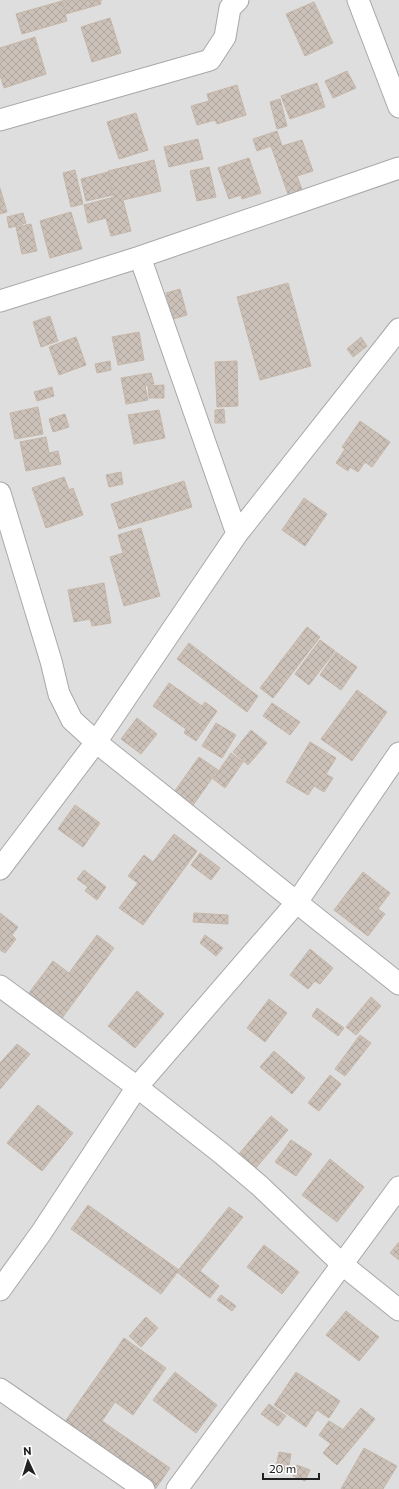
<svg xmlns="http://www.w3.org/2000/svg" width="399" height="1489" font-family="Commissioner,sans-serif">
<defs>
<pattern id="building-cross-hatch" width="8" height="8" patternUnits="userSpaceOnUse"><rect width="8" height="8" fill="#cbc1b9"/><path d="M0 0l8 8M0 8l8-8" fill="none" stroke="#aea69f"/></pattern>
</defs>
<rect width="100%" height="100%" fill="#f2efe6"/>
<!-- residential -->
<path fill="#dfdede" d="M 0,0 L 399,0 L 399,1489 L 0,1489 Z"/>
<!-- building -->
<path fill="url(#building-cross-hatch)" stroke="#c5b6a7" d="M 66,0 L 102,0 L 100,1 L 101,4 L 66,14 L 62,1 Z
M 62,1 L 67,21 L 22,34 L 16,14 Z
M 314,2 L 333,43 L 305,56 L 286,14 Z
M 110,18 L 121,53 L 92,62 L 81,27 Z
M 35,37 L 46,74 L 4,88 L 0,75 L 0,48 Z
M 347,71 L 356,88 L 333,98 L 325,81 Z
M 317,83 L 325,107 L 290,119 L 281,96 Z
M 237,85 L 246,115 L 217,124 L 215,120 L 197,125 L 191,106 L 209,101 L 207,94 Z
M 280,99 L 287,126 L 277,129 L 270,102 Z
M 136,113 L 148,150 L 119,159 L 107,122 Z
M 277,131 L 282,146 L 302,140 L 313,171 L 297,176 L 304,195 L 290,200 L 271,146 L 257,151 L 253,139 Z
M 198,139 L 203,159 L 169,167 L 164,147 Z
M 249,158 L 261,193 L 242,199 L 241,195 L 229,199 L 218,168 Z
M 154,160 L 161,191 L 123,200 L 131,231 L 111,236 L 106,218 L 88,223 L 84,205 L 114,197 L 108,171 Z
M 209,167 L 216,197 L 197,201 L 190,171 Z
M 75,170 L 83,204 L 71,207 L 63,173 Z
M 108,172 L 113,195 L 86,201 L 81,179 Z
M 0,188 L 7,212 L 0,214 Z
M 71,212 L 82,249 L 50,258 L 40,221 Z
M 23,213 L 26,223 L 9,228 L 7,217 Z
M 31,224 L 37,251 L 22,254 L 16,227 Z
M 288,283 L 311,366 L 260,380 L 237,297 Z
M 180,289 L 187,315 L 173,319 L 166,293 Z
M 50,316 L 58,341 L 41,347 L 33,322 Z
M 139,332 L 144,360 L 118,365 L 112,337 Z
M 76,337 L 86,365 L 59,375 L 49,347 Z
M 361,337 L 367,346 L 353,357 L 347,349 Z
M 110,361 L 111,370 L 97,373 L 95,364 Z
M 237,361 L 238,406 L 217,407 L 215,362 Z
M 151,373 L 154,384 L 145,386 L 148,400 L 126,404 L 121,378 Z
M 164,385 L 164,398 L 149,398 L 148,386 Z
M 52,387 L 54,396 L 37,401 L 34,392 Z
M 38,407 L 43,434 L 15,439 L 10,413 Z
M 224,409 L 225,423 L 215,423 L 215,410 Z
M 159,410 L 165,438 L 134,444 L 128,415 Z
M 65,414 L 69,427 L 53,432 L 49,419 Z
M 360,421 L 390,442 L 372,467 L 365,462 L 358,472 L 350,467 L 348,471 L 336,463 L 345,449 L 342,447 Z
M 46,437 L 49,453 L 58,451 L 61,464 L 26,471 L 20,442 Z
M 121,472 L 123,484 L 109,487 L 106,475 Z
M 64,477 L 69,490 L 73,488 L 83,515 L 46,528 L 32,488 Z
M 184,481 L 192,507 L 119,529 L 111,504 Z
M 304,498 L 327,514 L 305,546 L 282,530 Z
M 141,528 L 160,596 L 124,606 L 110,557 L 123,553 L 118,535 Z
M 104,583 L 111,623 L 92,626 L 90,619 L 74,622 L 68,590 Z
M 307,627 L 320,637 L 273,698 L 260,688 Z
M 320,640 L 335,651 L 309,685 L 295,674 Z
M 189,643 L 258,696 L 247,712 L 177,659 Z
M 336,652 L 357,667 L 341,690 L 320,675 Z
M 169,683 L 202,706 L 205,702 L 217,711 L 196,741 L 184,733 L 186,729 L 153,706 Z
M 357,690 L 387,712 L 352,761 L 321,739 Z
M 272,703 L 300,722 L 290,735 L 263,716 Z
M 137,718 L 157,734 L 141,754 L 121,739 Z
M 216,723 L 236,735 L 222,758 L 202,746 Z
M 251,730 L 267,743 L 248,765 L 233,752 Z
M 310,742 L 336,758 L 326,774 L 333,778 L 324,792 L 314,786 L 308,795 L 286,782 Z
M 231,753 L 243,762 L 225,788 L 213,779 Z
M 199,757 L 218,770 L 191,808 L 172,795 Z
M 75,805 L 100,823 L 83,847 L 58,829 Z
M 174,834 L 197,851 L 143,925 L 119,908 L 138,883 L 128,876 L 144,855 L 153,862 Z
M 200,853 L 220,868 L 211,880 L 191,865 Z
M 84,870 L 106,887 L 97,900 L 85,891 L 88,887 L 77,879 Z
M 363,872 L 390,893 L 378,909 L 385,914 L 368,936 L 334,910 Z
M 0,913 L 18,927 L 12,935 L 16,939 L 5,953 L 0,950 Z
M 194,913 L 228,915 L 228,924 L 193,922 Z
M 97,935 L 114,948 L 62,1018 L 29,993 L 53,961 L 69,973 Z
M 205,935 L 223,948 L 216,956 L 200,943 Z
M 310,949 L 333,968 L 320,984 L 315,981 L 308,989 L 290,975 Z
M 137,991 L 164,1014 L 135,1048 L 108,1026 Z
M 371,997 L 381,1006 L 356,1035 L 346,1027 Z
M 269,999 L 287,1013 L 265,1042 L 247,1028 Z
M 317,1008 L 344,1028 L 338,1036 L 312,1016 Z
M 360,1035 L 371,1043 L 345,1076 L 335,1069 Z
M 17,1044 L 30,1054 L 0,1089 L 0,1063 Z
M 274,1051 L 305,1078 L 292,1094 L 260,1067 Z
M 330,1075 L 341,1084 L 319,1111 L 308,1103 Z
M 38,1105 L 73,1133 L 42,1171 L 7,1143 Z
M 271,1116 L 288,1130 L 255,1169 L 238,1155 Z
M 291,1140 L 312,1154 L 296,1176 L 275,1162 Z
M 330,1159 L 364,1187 L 337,1222 L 302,1195 Z
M 88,1205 L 179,1270 L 161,1294 L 71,1229 Z
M 229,1207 L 243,1217 L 200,1271 L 219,1286 L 210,1298 L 177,1272 Z
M 399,1242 L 399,1260 L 390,1253 Z
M 264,1245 L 299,1272 L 282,1294 L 247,1267 Z
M 221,1295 L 236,1306 L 232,1311 L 217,1300 Z
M 346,1311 L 379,1337 L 359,1361 L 326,1335 Z
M 146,1317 L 158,1328 L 141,1347 L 129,1336 Z
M 124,1338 L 166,1368 L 133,1415 L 115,1402 L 102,1421 L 170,1468 L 156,1488 L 64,1423 Z
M 175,1372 L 217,1405 L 196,1433 L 153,1400 Z
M 296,1372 L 340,1401 L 329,1418 L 317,1410 L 306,1427 L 274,1405 Z
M 269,1404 L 286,1416 L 278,1426 L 261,1414 Z
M 361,1408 L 375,1419 L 337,1465 L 323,1453 Z
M 329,1421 L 342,1429 L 331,1444 L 319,1435 Z
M 364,1448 L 397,1466 L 383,1489 L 341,1489 Z
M 279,1452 L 291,1454 L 288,1470 L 276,1468 Z
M 297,1465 L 310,1470 L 305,1481 L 293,1476 Z"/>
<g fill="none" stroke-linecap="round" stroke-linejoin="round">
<defs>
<path id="minor" d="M 358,0 L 399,107
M 0,120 L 210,60 L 225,37 L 230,8 L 238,0
M 140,257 L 237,534
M 0,301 L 140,257 L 399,168
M 0,493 L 51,661 L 59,694 L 72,720 L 96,742 L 399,984
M 0,869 L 96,742 L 237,534 L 399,329
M 0,986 L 137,1087 L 221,1153 L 260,1186 L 343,1265 L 399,1310
M 0,1290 L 41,1233 L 137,1087 L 297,902 L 399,753
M 0,1389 L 144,1489
M 177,1489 L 399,1187"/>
</defs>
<!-- minor casing -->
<use href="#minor" stroke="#a8a8a8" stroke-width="23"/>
<!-- minor -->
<use href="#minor" stroke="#fff" stroke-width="21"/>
</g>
<!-- north arrow -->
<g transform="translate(28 1461) rotate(356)" stroke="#ffffff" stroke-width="3" paint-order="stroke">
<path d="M0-3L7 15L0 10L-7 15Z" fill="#212121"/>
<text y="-6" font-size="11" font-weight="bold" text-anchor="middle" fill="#212121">N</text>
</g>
<!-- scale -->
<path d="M263 1473v6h56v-6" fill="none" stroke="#212121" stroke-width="2"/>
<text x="269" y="1473" font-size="12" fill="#212121" stroke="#ffffff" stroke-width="3" paint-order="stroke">20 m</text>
</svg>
